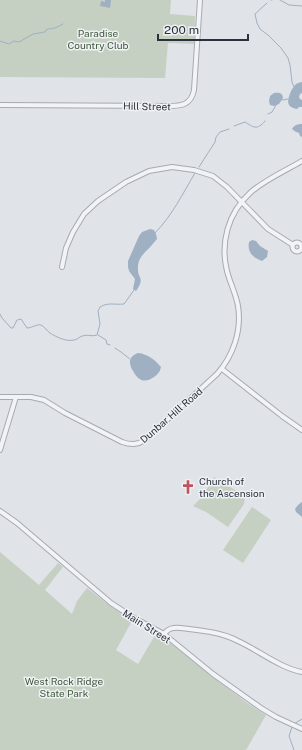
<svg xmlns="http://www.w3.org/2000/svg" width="302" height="750" font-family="'Public Sans',sans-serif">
<rect width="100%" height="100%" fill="#e0e3e7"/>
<!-- green -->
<path fill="#c5d0c2" d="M 0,0 L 171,0 L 170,14 L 195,16 L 194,44 L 168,43 L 165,78 L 0,77 Z
M 214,477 L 245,496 L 244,504 L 228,527 L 206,512 L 193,506 L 202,497 Z
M 252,507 L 271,520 L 243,563 L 223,550 Z
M 0,552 L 39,585 L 58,563 L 63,567 L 45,590 L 72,614 L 77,601 L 87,588 L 106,603 L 132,621 L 116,650 L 138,664 L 157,632 L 210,675 L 247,703 L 266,715 L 246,750 L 0,750 Z"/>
<!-- water -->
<path fill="#9fb0c3" d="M 105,0 L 111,0 L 110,8 L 100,6 L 101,1 L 105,2 Z
M 302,82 L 302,93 L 300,94 L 299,97 L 300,99 L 302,100 L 302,107 L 299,107 L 297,109 C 284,107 288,98 292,89 C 294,87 294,86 296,84 C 298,83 300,82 302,82 Z
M 274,93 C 279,92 283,93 283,98 L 279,104 L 274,106 L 270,105 L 269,101 L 270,96 Z
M 302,124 L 302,137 L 300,136 L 299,133 L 296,132 L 292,129 C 294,125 298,124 302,124 Z
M 150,229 L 154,230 L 156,234 L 157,239 C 155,241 153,244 151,246 C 146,252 138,257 138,267 C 137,280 146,276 136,291 L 133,289 L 135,279 L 129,271 L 128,267 L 128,261 L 139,236 L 142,232 Z
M 252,240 L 256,241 L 260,246 L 268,251 L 267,257 L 262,261 C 253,258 247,252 249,242 Z
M 138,353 C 148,354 155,360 161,367 C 160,372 158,374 154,377 C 144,384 138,380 133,371 C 128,363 129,356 138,353 Z
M 302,502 L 302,517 L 296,512 L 295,509 L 298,505 Z"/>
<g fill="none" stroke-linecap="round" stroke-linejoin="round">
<!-- stream -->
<path stroke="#9fb0c3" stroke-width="1" d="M 271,0 L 272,0
M 280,0 L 289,5 L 302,6
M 267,3 L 255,14 L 257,23 L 260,29 L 268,35 L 281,48 L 288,58 L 290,65 L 292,82 L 294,87
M 0,41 L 9,44 L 14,41 L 19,42 L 33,34 L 45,32 L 47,29 C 54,29 58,27 63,24
M 282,100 L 288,99
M 268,114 L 272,112 L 276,105
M 234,126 L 245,122 C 253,127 257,131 265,121
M 199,167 L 215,142 L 216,137 L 220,132 L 229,129
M 155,233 C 172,216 183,193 195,173
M 0,314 L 2,318 L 11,328 L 13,328 L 17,320 L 21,319 L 27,328 C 32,328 36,324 41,325 C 45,327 47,331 50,333 C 56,337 67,342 74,340 C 77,340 79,337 82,336 C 88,334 92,337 97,335 L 100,324 L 98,311 L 100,307 C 108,302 114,305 124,304 L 134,290
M 98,335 L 106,340 L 107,344 L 110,345
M 115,348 L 121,352 L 130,359
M 294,724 L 302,719
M 292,727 L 289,736 L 294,750"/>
<defs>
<path id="minor" d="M 0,105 L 168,106 C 182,106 191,105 194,90 L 200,0
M292.5 247a4.5 4.5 0 1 1 9 0a4.5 4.5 0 1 1-9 0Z
M 62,267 L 66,248 L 73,232 L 84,214 L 98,201 L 126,182 L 149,171 L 172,167 L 194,170 L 213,176 L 227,187 L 268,229 L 293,245
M 222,369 L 282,416 L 302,430
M 0,397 L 31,397 L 44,400 L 65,413 L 122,442 C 131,445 137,445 145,440 L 217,374 C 233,356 242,331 238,306 C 236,294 230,283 227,271 C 220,243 228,213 250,193 C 264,180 285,171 302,161
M 0,450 L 16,397
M 0,511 L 17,523 L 111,603 L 134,618 L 164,634 L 213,674 L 261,708 L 276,717 L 302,729
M 164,634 C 170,625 180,628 189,629 C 206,631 223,633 238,641 C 258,650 280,668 302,672"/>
</defs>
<!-- minor casing -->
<use href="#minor" stroke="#a6aab1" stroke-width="6"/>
<!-- minor -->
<use href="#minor" stroke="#f2f3f6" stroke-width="4"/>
</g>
<!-- icons -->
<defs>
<symbol id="church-bare" viewBox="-9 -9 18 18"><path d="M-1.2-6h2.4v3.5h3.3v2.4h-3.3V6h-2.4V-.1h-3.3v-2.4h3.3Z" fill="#bf5360" stroke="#eff1f5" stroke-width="2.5" paint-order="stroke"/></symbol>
</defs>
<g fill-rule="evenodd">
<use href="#church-bare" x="178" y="477" width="20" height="20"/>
</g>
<g text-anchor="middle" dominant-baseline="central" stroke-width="3" stroke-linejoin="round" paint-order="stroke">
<!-- park labels -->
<g font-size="10" fill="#3e5739" stroke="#eff1f5">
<text x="98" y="33">Paradise<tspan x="98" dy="12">Country Club</tspan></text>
<text x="64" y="681">West Rock Ridge<tspan x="64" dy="12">State Park</tspan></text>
</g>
<!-- street labels -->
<g font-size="10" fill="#2a313d" stroke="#eff1f5">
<text transform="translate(147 106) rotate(1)">Hill Street</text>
<text transform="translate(171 415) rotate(-41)">Dunbar Hill Road</text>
<text transform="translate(147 626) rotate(32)">Main Street</text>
</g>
<!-- poi labels -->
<g font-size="10" fill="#2a313d" stroke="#eff1f5" text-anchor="start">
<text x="199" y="481">Church of<tspan x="199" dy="12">the Ascension</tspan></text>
</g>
</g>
<!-- scale -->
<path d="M158 34v6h90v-6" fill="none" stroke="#2a313d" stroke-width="2"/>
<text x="164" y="34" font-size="12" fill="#2a313d" stroke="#eff1f5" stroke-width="3" paint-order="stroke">200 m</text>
</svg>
